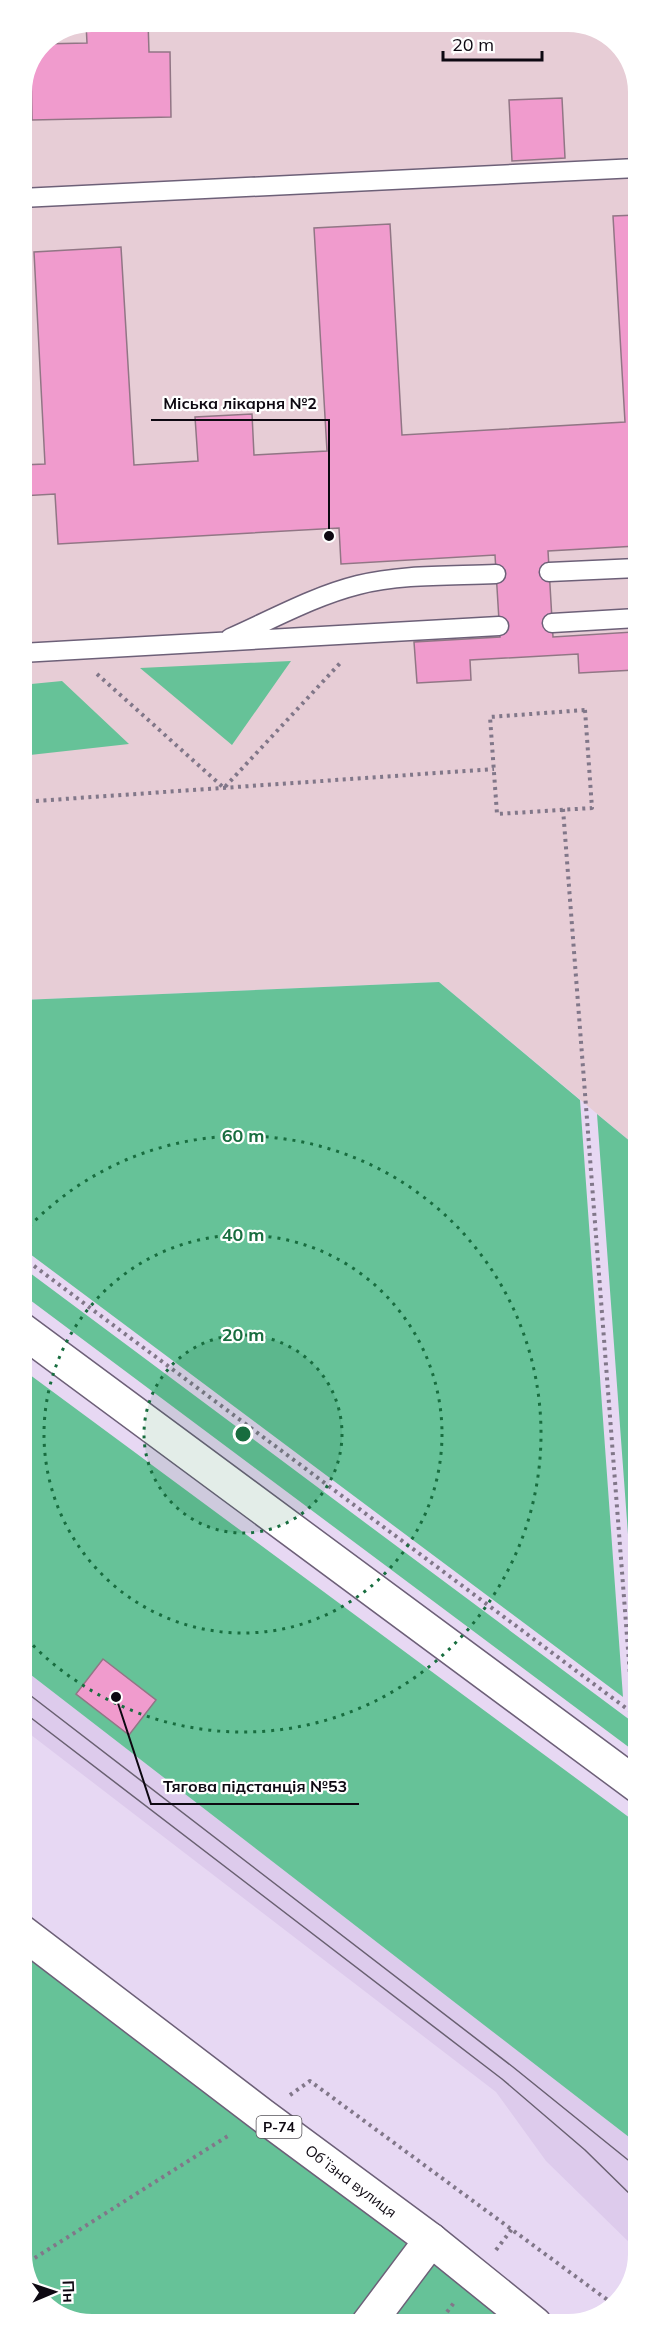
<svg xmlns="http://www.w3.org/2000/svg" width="659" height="2346" font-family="Mulish,sans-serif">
<rect width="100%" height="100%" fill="#e7d8f3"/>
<!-- built -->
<path fill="#ddcbec" d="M 22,1668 L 638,2144 L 638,2251 L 546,2161 L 496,2092 L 22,1728 Z"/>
<!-- medical -->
<path fill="#e7cdd6" d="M 91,21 L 577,22 L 614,39 L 637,77 L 637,1147 L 439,982 L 22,1000 L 21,91 L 42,41 Z"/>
<!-- green -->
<path fill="#66c298" d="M 291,661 L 232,745 L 140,668 Z
M 62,681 L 129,744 L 21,756 L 21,685 Z
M 439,982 L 580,1100 L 623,1697 L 22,1248 L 22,1000 Z
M 597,1114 L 637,1147 L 638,1670 Z
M 22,1267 L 638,1726 L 638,1754 L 22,1294 Z
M 22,1369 L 638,1824 L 638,2144 L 22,1668 Z
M 22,1932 L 535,2324 L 86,2325 L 45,2308 L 22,2269 Z"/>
<!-- building -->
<path fill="#f09bcd" stroke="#917685" stroke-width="1.5" d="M 90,21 L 148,21 L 149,52 L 170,52 L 171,117 L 32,120 L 31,68 L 40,44 L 87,43 L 86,23 Z
M 562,98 L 565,158 L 512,161 L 509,100 Z
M 637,215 L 637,546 L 548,551 L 553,637 L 633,632 L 635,670 L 579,673 L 578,654 L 470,660 L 471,680 L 417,683 L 414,642 L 500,637 L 495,555 L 341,564 L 339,528 L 58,544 L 55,494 L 21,496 L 21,465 L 45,464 L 34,252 L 121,247 L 134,465 L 198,461 L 195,417 L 252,414 L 254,455 L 327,451 L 314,228 L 390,224 L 402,435 L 625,422 L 613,216 Z
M 103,1659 L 156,1700 L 129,1735 L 76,1694 Z"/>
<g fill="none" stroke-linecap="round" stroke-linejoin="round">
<defs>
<path id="service" d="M 21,198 L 637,168
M 549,572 L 637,568
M 552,623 L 637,618
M 230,638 C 271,620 314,596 358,585 C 402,574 451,576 496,574
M 21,653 L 499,626"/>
<path id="tertiary" d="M 22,1330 L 638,1786
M 368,2324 L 431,2240"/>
<path id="primary" d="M 22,1932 L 262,2115 L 431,2240 L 535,2324"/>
</defs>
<!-- service casing -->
<use href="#service" stroke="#6d6078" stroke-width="21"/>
<!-- tertiary casing -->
<use href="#tertiary" stroke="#6d6078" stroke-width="36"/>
<!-- primary casing -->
<use href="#primary" stroke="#6d6078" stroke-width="36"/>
<!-- path -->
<path stroke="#817789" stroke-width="4" stroke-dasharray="3 4.5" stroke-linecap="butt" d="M 97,674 L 224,788 L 342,661
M 585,710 L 592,808 L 497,814 L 490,717 Z
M 21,802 L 494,769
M 563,809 L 633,1714
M 22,1257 L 638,1717
M 290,2095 L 310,2081 L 613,2304
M 496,2250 L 512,2229
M 22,2266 L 231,2134
M 438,2324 L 456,2300"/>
<!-- service -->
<use href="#service" stroke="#fff" stroke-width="18"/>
<!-- tertiary -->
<use href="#tertiary" stroke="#fff" stroke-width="33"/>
<!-- primary -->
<use href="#primary" stroke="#fff" stroke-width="33"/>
<!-- tram -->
<path stroke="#696071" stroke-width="1.5" d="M 22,1689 L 513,2067 L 638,2168
M 22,1711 L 502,2079 L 585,2150 L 638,2202"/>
</g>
<!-- distance rings -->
<circle cx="243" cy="1434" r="99" fill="#186d3f" fill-opacity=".12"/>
<g fill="none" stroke="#186d3f" stroke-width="3" stroke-dasharray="3 6">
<circle cx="243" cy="1434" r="99"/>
<circle cx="243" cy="1434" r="199"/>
<path d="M23 1233A298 298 0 1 1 23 1635"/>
</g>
<g text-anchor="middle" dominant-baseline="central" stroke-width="4.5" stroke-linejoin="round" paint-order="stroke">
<!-- shield labels -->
<rect fill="#fff" stroke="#565359" stroke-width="1.5" x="256.5" y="2116" width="45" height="22" rx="4.5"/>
<g font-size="14" font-weight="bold" fill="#0e0912">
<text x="279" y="2127">Р-74</text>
</g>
<!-- street labels -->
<g font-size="15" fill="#0e0912" stroke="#fff">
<text transform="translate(351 2181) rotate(37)">Обʼїзна вулиця</text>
</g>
</g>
<!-- crop -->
<path d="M0 0H659V2346H0ZM92 32H568A60 60 0 0 1 628 92V2254A60 60 0 0 1 568 2314H92A60 60 0 0 1 32 2254V92A60 60 0 0 1 92 32Z" fill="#fff" fill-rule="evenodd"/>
<circle cx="243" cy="1434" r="9" fill="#186d3f" stroke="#fff" stroke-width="3"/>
<g font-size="18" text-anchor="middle" font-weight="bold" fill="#186d3f" stroke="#fff" stroke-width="4.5" stroke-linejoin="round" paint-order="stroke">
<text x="243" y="1142">60 m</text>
<text x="243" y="1241">40 m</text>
<text x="243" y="1341">20 m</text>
</g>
<!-- callouts -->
<path fill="none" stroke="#0e0912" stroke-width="2" d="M329 536L329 420H151M116 1697L151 1804H359"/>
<g fill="#0e0912" stroke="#fff" stroke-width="2">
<circle cx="329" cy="536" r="6"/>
<circle cx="116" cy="1697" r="6"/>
</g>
<g font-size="16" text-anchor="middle" font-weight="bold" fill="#0e0912" stroke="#fff" stroke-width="4.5" stroke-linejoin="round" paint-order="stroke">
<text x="240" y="409">Міська лікарня №2</text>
<text x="255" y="1792">Тягова підстанція №53</text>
</g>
<!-- north arrow -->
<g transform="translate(54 2292) rotate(88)" stroke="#ffffff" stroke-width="4.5" paint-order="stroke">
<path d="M0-4.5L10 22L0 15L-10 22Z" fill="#0e0912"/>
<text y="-9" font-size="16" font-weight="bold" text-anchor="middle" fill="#0e0912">Пн</text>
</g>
<!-- scale -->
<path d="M443 51v9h99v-9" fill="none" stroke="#0e0912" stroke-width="3"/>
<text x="452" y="51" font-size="18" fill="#0e0912" stroke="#ffffff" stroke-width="4.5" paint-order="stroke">20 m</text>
</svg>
